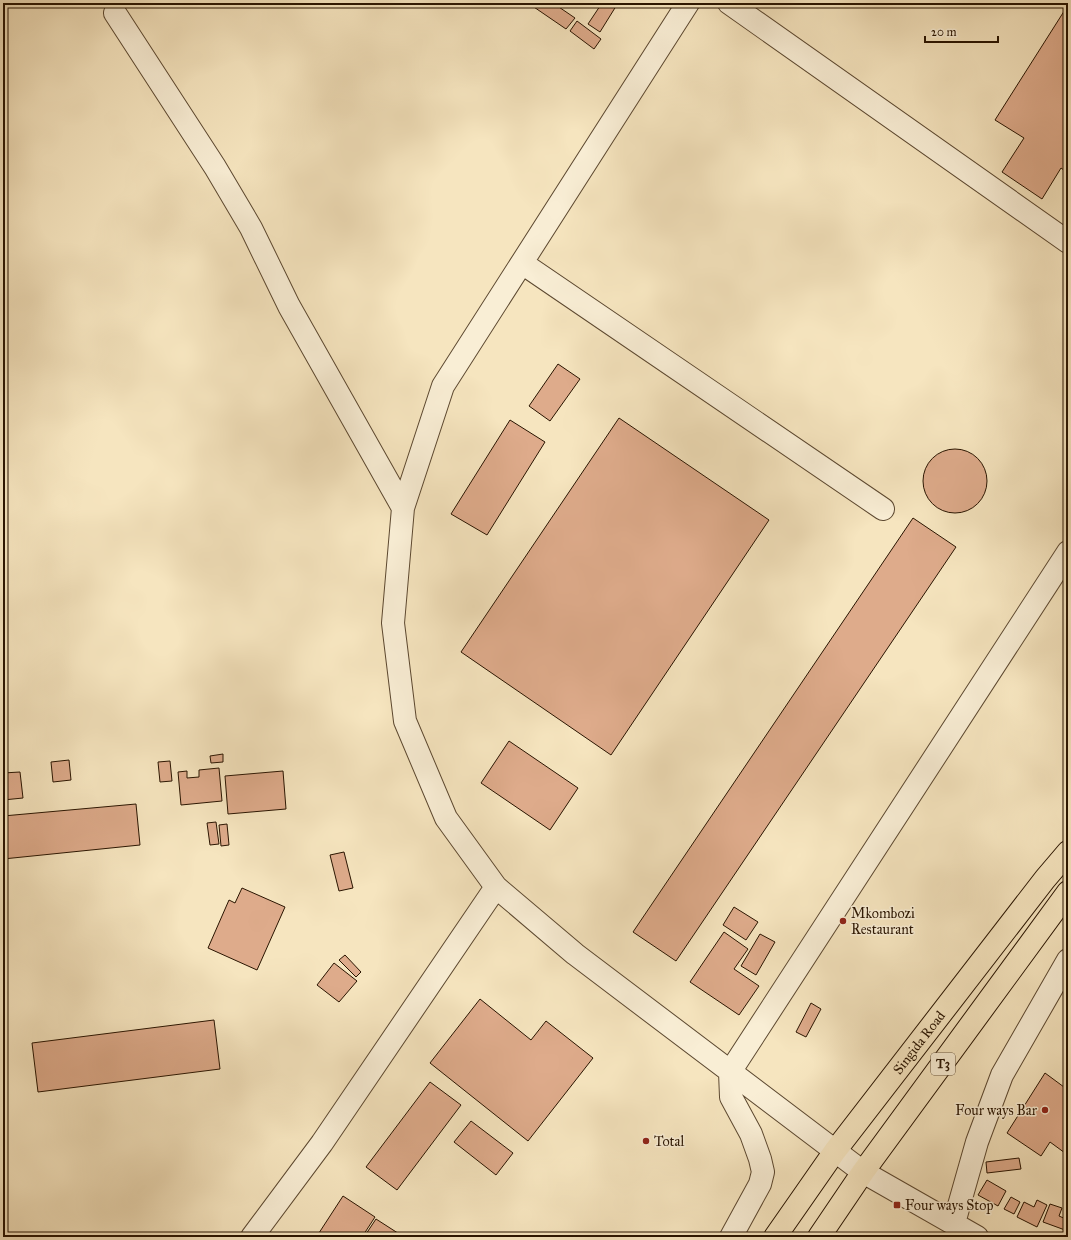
<svg xmlns="http://www.w3.org/2000/svg" width="1071" height="1240" font-family="'IM FELL Great Primer',serif">
<rect width="100%" height="100%" fill="#f6e5bf"/>
<filter id="stains"><feTurbulence type="fractalNoise" baseFrequency=".005" numOctaves="4"/><feColorMatrix values="0 0 0 0 .2 0 0 0 0 .09 0 0 0 0 .02 0 0 0 .5 -.17"/></filter>
<radialGradient id="worn" r=".72"><stop offset=".6" stop-color="#630" stop-opacity="0"/><stop offset="1" stop-color="#630" stop-opacity=".3"/></radialGradient>
<!-- building -->
<path fill="#deab8b" stroke="#291400" d="M 528,3 L 553,3 L 575,18 L 566,29 Z
M 602,3 L 618,3 L 600,32 L 588,24 Z
M 1068,5 L 1068,173 L 1061,168 L 1042,199 L 1002,172 L 1024,138 L 995,120 Z
M 577,21 L 601,39 L 594,49 L 570,31 Z
M 558,364 L 580,379 L 550,421 L 529,406 Z
M 619,418 L 769,520 L 611,755 L 461,652 Z
M 510,420 L 545,442 L 487,535 L 451,514 Z
M923 481a32 32 0 1 1 64 0a32 32 0 1 1-64 0Z
M 913,518 L 956,547 L 676,961 L 633,932 Z
M 509,741 L 578,788 L 550,830 L 481,783 Z
M 223,754 L 223,762 L 211,763 L 210,756 Z
M 69,760 L 71,780 L 53,782 L 51,762 Z
M 170,761 L 172,781 L 160,782 L 158,762 Z
M 219,768 L 222,801 L 181,805 L 178,772 L 187,771 L 187,778 L 199,777 L 199,770 Z
M 283,771 L 286,809 L 228,814 L 225,776 Z
M 20,772 L 23,798 L 3,800 L 3,773 Z
M 136,804 L 140,845 L 3,859 L 3,816 Z
M 216,822 L 219,844 L 210,845 L 207,823 Z
M 227,824 L 229,845 L 221,846 L 219,825 Z
M 344,852 L 353,888 L 339,891 L 330,855 Z
M 242,888 L 285,907 L 257,970 L 208,948 L 229,900 L 235,903 Z
M 734,907 L 758,922 L 746,940 L 723,925 Z
M 724,932 L 748,949 L 734,969 L 759,986 L 739,1015 L 690,982 Z
M 760,934 L 775,942 L 756,975 L 741,966 Z
M 345,955 L 361,972 L 356,977 L 339,960 Z
M 334,963 L 357,981 L 339,1002 L 317,985 Z
M 480,999 L 531,1040 L 546,1021 L 593,1058 L 528,1141 L 430,1063 Z
M 811,1003 L 821,1009 L 806,1037 L 796,1032 Z
M 214,1020 L 220,1069 L 38,1092 L 32,1043 Z
M 1045,1073 L 1068,1090 L 1068,1153 L 1065,1153 L 1050,1142 L 1041,1156 L 1007,1133 Z
M 430,1082 L 461,1105 L 397,1190 L 366,1167 Z
M 471,1121 L 513,1153 L 496,1175 L 454,1142 Z
M 1019,1158 L 1021,1169 L 987,1173 L 986,1162 Z
M 987,1180 L 1006,1191 L 998,1206 L 978,1195 Z
M 343,1196 L 375,1217 L 362,1237 L 318,1237 L 317,1236 Z
M 1011,1197 L 1020,1202 L 1014,1214 L 1004,1209 Z
M 1037,1200 L 1047,1205 L 1037,1227 L 1017,1217 L 1024,1202 L 1034,1207 Z
M 1050,1204 L 1062,1208 L 1059,1216 L 1068,1220 L 1065,1230 L 1043,1222 Z
M 376,1219 L 404,1237 L 364,1237 Z"/>
<g fill="none" stroke-linecap="round" stroke-linejoin="round">
<defs>
<path id="minor" d="M 688,3 L 443,386 L 403,508 L 393,623 L 405,721 L 446,818 L 496,887 L 575,954 L 863,1172 L 977,1237
M 729,3 L 1068,242
M 115,13 L 215,167 L 251,228 L 289,306 L 403,508
M 522,263 L 883,509
M 954,1223 L 977,1142 L 1002,1075 L 1068,960
M 252,1237 L 322,1143 L 496,887
M 731,1237 L 760,1184 L 763,1172 L 760,1159 L 751,1134 L 731,1097 L 730,1072 L 1068,552"/>
<g id="highway">
<path id="s1" d="M 775,1237 L 835,1151 L 1045,879 L 1068,852"/>
<path d="M 819,1237 L 863,1172 L 1068,892"/>
</g>
</defs>
<!-- minor casing -->
<use href="#minor" stroke="#5c4830" stroke-width="24"/>
<!-- highway casing -->
<use href="#highway" stroke="#291400" stroke-width="24"/>
<!-- minor -->
<use href="#minor" stroke="#f9eed5" stroke-width="22"/>
<!-- highway -->
<use href="#highway" stroke="#f6e5bf" stroke-width="22"/>
</g>
<!-- markers -->
<g fill="#8f2418" stroke="#f9eed5" stroke-width="1.5">
<circle cx="843" cy="921" r="4"/>
<circle cx="1045" cy="1110" r="4"/>
<circle cx="646" cy="1141" r="4"/>
<rect x="893" y="1201" width="8" height="8" rx="2"/>
</g>
<g text-anchor="middle" dominant-baseline="central" stroke-width="3" stroke-linejoin="round" paint-order="stroke">
<!-- shield labels -->
<rect fill="#f9eed5" stroke="#675540" stroke-width="1" x="931" y="1053" width="24" height="22" rx="3"/>
<g font-size="13" font-weight="bold" fill="#291400">
<text x="943" y="1064">T3</text>
</g>
<!-- poi labels -->
<g font-size="14" fill="#291400" stroke="#f9eed5" text-anchor="start">
<text x="851" y="913">Mkombozi<tspan x="851" dy="16">Restaurant</tspan></text>
<text x="1037" y="1110" text-anchor="end">Four ways Bar</text>
<text x="654" y="1141">Total</text>
<text x="905" y="1205">Four ways Stop</text>
</g>
<!-- street labels -->
<g font-size="14" fill="#291400" stroke="#f9eed5">
<text stroke="none"><textPath href="#s1" startOffset="242">Singida Road</textPath></text>
</g>
</g>
<!-- margin -->
<rect width="1071" height="1240" fill="none" stroke="#f6e5bf" stroke-width="16"/>
<rect x="4" y="4" width="1063" height="1232" fill="none" stroke="#291400" stroke-width="2"/>
<rect x="8" y="8" width="1055" height="1224" fill="none" stroke="#291400"/>
<!-- scale -->
<path d="M925 36v6h73v-6" fill="none" stroke="#291400" stroke-width="2"/>
<text x="931" y="36" font-size="12" fill="#291400" stroke="#f9eed5" stroke-width="3" paint-order="stroke">20 m</text>
<rect width="100%" height="100%" filter="url(#stains)"/>
<rect width="100%" height="100%" fill="url(#worn)"/>
</svg>
